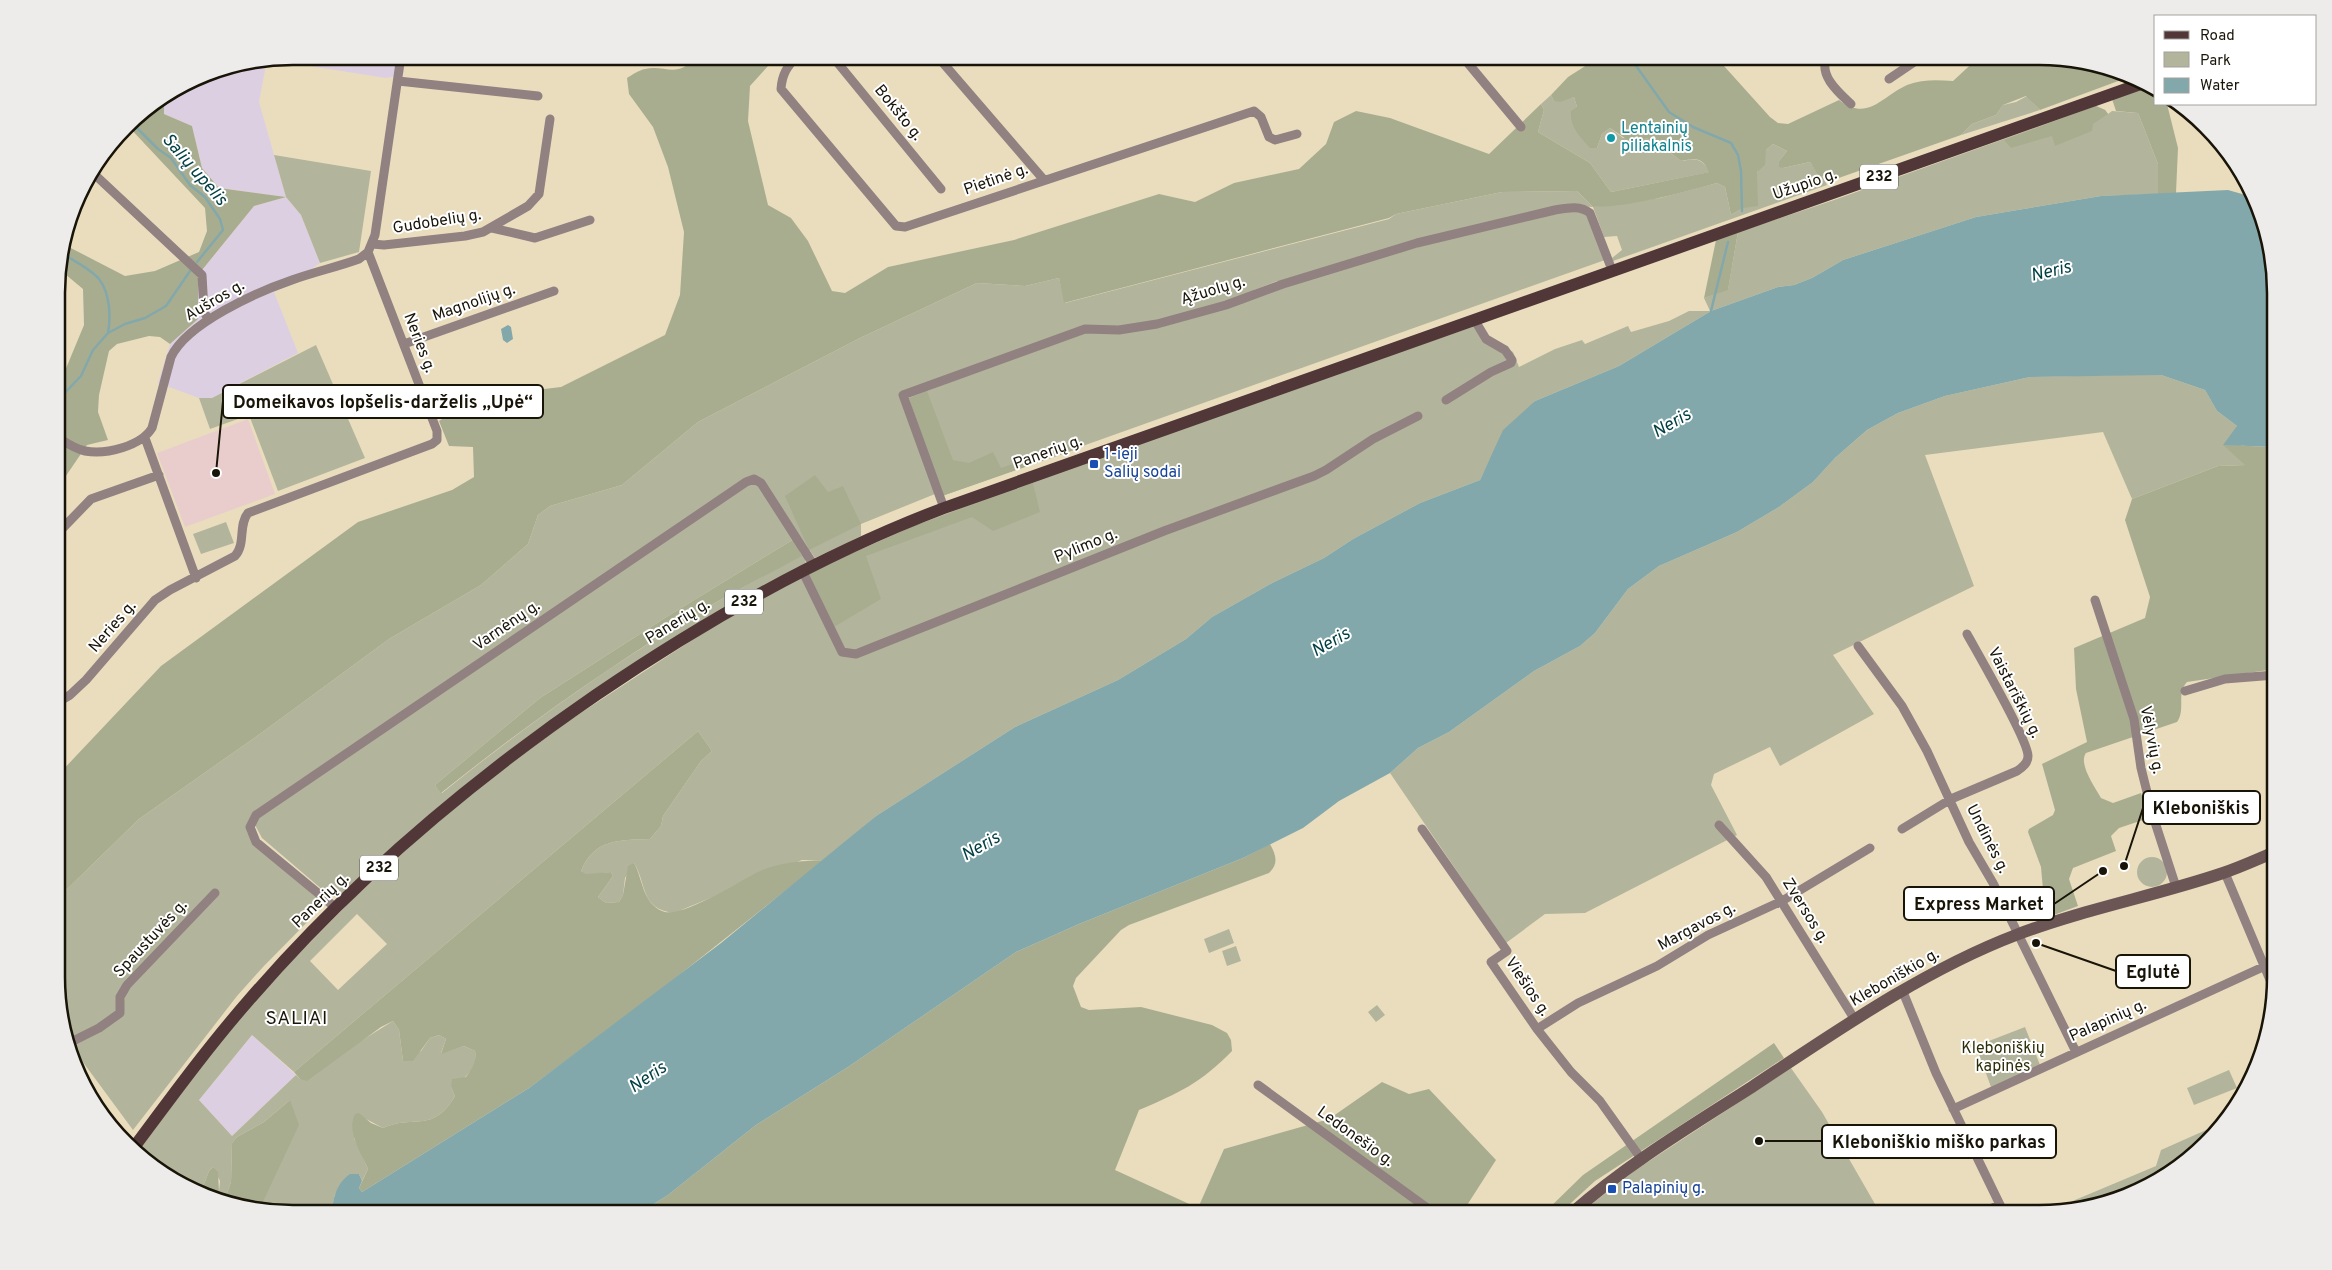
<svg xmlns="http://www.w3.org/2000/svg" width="2332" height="1270" font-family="Overpass,sans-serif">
<rect width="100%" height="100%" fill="#eaddbe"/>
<!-- industrial -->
<path fill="#ddcfe2" d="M 293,56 L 406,56 L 403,75 L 386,78 L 277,61 L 266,65 L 259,102 L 286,197 L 301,215 L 320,263 L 287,286 L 274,292 L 298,353 L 212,398 L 199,398 L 158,383 L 170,344 L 198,319 L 198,275 L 254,206 L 285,197 L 219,188 L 202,168 L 192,126 L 164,114 L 164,98 L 203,74 Z
M 252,1035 L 296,1075 L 232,1136 L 199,1100 Z"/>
<!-- education -->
<path fill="#e8cdcc" d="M 248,419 L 275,494 L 185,527 L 157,453 Z"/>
<!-- green -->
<path fill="#b2b59b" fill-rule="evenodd" d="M 1551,95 L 1554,101 L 1574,97 L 1577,107 L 1597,148 L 1602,134 L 1610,128 L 1623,138 L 1646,138 L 1662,146 L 1681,161 C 1696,158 1702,158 1710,172 L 1611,192 L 1590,163 L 1538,132 L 1544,110 L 1541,104 Z
M 2027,96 L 2040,110 L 1961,135 L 1972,124 L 1996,115 L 2003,105 L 2016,102 Z
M 2096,106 L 2105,110 L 2108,114 L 2112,111 L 2138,113 L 2158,164 L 2158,194 L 2101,196 L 1976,217 L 1843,260 L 1812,278 L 1794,285 L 1778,287 L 1711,311 L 1619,366 L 1535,401 L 1490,459 L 1480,480 L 1420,503 L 1353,539 L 1324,558 L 1272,583 L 1212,617 L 1186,639 L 1118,680 L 1015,727 L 876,816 L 823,861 L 802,860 L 674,913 C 640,909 647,884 634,863 L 625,878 L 623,895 L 619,902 L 606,903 L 598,897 L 613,876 L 611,872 L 586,875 L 581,871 C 594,839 619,840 650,839 L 661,826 L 663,816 L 701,761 L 712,751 L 698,731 L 294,1072 L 252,1035 L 199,1100 L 232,1136 L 296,1075 L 300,1079 L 393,1021 L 399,1030 L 403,1061 L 421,1051 L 430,1038 L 439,1035 L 446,1039 L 441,1053 L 464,1046 L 475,1051 C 479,1069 464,1079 451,1087 L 455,1096 C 433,1134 414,1114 383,1128 L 366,1119 L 354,1138 L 368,1169 L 362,1181 L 359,1174 L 335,1194 L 333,1203 L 319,1214 L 293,1214 L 261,1206 L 267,1191 L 290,1100 L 264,1122 L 237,1137 L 232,1143 L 231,1182 L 226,1196 L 219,1192 L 220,1181 L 213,1167 L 209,1171 L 201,1192 L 188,1189 L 136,1154 L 225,1035 L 279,974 L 353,899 L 440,819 L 500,770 L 570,720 L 741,608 L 799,577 L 914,526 L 1123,447 L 1481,324 L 1489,338 L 1513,352 L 1519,367 L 1555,349 L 1582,340 L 1585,344 L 1628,326 L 1631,332 L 1669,321 L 1689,311 L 1710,311 L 1704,298 L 1728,289 L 1738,232 L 1834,200 ZM 357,914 L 387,944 L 338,990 L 310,961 Z
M 1773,144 L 1787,151 L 1779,161 L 1783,168 L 1810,162 L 1819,176 L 1823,177 L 1827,185 L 1613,261 L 1612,258 L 1622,250 L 1617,236 L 1604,237 L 1593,207 L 1577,206 L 1279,283 L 1277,281 L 1254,290 L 1253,293 L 1159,321 L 1120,327 L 1085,327 L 900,392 L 935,494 L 861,524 L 861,536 L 815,558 L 763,481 L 747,479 L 253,812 L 248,822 L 247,832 L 324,905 L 263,967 L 237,996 L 133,1130 L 74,1050 L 58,1008 L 58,898 L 139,819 L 264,731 L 389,639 L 481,585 L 528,544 L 538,515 L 550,506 L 622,485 L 698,422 L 860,338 L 977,283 L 1025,286 L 1059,278 L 1065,303 L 1389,219 L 1396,214 L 1502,192 L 1577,191 L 1593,207 L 1660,198 L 1717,183 L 1725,187 L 1731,215 L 1743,208 L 1766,150 Z
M 274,155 L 371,171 L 359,252 L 320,263 L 301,215 L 286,197 Z
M 1577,211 L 1586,215 L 1590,220 L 1605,260 L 942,496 L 909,398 L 1084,331 L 1121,332 L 1411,247 L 1550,213 Z
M 316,345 L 365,458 L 278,491 L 249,415 L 210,429 L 199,398 L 212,398 Z
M 2118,375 L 2161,375 L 2205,390 L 2217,411 L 2237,426 L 2245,465 L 2218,466 L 2132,499 L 2103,432 L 1925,455 L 1974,586 L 1833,655 L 1874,714 L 1780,766 L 1770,747 L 1714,774 L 1711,785 L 1737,835 L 1585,913 L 1545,914 L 1506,943 L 1390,773 L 1418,748 L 1449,732 L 1534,671 L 1580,646 L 1595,633 L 1628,589 L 1659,566 L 1737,532 L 1779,507 L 1813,482 L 1835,458 L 1867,430 L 1898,413 L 1945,396 L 2030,377 Z
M 753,484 L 759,485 L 794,539 L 668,616 L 540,698 L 435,785 L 442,793 C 526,725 615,662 708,607 C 739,589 770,573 801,556 L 802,553 L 804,555 L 806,564 L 541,727 C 470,778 406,836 342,896 L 331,897 L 262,838 L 255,825 L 258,817 L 747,485 Z
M 226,522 L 234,543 L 201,554 L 193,534 Z
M2137 872a15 15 0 1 1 30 0a15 15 0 1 1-30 0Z
M 1229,929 L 1234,943 L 1209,953 L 1204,939 Z
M 1236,946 L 1241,961 L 1227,966 L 1222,951 Z
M 1377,1005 L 1385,1015 L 1376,1022 L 1368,1012 Z
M 2025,1027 L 2040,1065 L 1991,1087 L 1976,1046 Z
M 1791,1068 L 1822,1112 L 1875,1204 L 1903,1213 L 1580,1213 L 1637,1169 Z
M 2229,1070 L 2237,1088 L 2194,1105 L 2187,1088 Z
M 2224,1122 C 2201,1156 2154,1187 2115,1201 C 2096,1208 2074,1209 2054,1213 L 2044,1213 L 2156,1166 L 2161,1150 Z"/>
<!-- forest -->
<path fill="#a9ad90" d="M 696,56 L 777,56 L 750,86 L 748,121 L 768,205 L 791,218 L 808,241 L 832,291 L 845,293 L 888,267 L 1014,240 L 1159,194 L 1195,202 L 1234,183 L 1299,169 L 1326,144 L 1334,122 L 1356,111 L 1390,118 L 1489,154 L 1541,104 L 1544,110 L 1538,132 L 1590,163 L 1611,192 L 1709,172 C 1703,157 1695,158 1681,161 L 1662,146 L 1646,138 L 1635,145 L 1610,128 L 1602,134 L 1597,148 L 1590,148 C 1581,138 1569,127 1571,111 L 1577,107 L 1574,97 L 1560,102 L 1554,101 L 1551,95 L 1568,77 L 1601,56 L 1715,56 L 1770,117 L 1778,123 L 1788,124 L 1839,100 C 1868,122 1881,97 1907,85 C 1922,79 1938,80 1953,81 L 1980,56 L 2039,56 L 2129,77 L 2040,110 L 2026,96 L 2003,105 L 1996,115 L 1972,124 L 1961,135 L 1833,180 L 1828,176 L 1819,177 L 1810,162 L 1783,168 L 1779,167 L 1779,161 L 1787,151 L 1773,144 L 1766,150 L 1765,165 L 1757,172 L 1758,206 L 1743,208 L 1731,215 L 1725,187 L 1717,183 C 1676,194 1636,206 1593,207 L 1577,191 L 1502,192 L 1396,214 L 1389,218 L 1064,303 L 1059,278 L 1025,286 L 977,283 L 860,338 L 698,422 L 622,485 L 550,506 L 538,515 L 528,544 L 481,585 L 389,639 L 264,731 L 139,819 L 58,898 L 58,775 L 161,666 L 358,522 L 452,490 L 474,477 L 473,447 L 449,446 L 439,421 L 475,397 L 561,387 L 665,335 L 680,295 L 684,232 L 668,167 L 653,127 L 629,94 L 627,78 C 632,75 639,70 645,69 C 665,64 678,80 696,56 Z
M 2152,86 L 2156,89 L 2156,104 L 2167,104 L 2178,148 L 2176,193 L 2158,194 L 2158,164 L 2138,113 L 2116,111 L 2112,99 Z
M 164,98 L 164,114 L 192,126 L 202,168 L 219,188 L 286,197 L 254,206 L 198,275 L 198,319 L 170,344 L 160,337 L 149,336 L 117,344 L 109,351 L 99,395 L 98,412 L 108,440 L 87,445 L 57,489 L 57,390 L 84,325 L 83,289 L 59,269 L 65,245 L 125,276 L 155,271 L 199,252 L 207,231 L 205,208 L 128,126 L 137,115 Z
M 2096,106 L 2105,110 L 2108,114 L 2093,124 L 2092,131 L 2055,146 L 2052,136 L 2011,148 L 2004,140 Z
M 1738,232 L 1728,290 L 1704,298 L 1716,240 Z
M 927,391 L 953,460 L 969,463 L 993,452 L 1001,468 L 1072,443 L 1074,450 L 942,496 L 909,398 Z
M 2223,445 L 2274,447 L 2275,669 L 2187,682 C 2176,693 2186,710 2177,722 L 2086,753 C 2078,764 2095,787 2101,798 L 2113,803 L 2141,793 L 2149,818 L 2119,828 L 2111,836 L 2116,851 L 2073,868 L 2069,879 L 2078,906 L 2043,919 L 2039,918 L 2037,910 L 2044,901 L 2041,867 L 2028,832 L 2029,829 L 2053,815 L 2055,810 L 2042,764 L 2087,742 L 2076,689 L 2074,648 L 2145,618 L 2150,597 L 2125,520 L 2132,499 L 2218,466 L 2245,465 Z
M 815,475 L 828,492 L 843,486 L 861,524 L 809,550 L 785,496 Z
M 1033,483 L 1040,512 L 993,531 L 972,517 L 866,556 L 881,599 L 834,627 L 808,573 L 914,526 Z
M 794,539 L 802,556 C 771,573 739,589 708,607 C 615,662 526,725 441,793 L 435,785 L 540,698 L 668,616 Z
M 698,731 L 712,751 L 701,761 L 663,816 L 661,826 L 650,839 C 619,840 594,839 581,871 L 586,874 L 611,872 L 613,876 L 598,897 L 606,903 L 619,902 L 623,895 L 628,866 L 634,863 C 643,879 642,902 662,911 C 680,920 741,880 760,871 C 779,863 802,860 823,861 L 650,998 L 529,1088 L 362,1192 L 359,1188 L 368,1169 C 361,1153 346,1131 355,1114 L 359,1113 L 371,1123 L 383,1128 C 414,1114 433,1134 455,1096 L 451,1087 L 452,1079 L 466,1077 C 472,1069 477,1061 475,1051 L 464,1046 L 441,1054 L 446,1039 L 439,1035 L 430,1038 L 413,1061 L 403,1061 L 399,1030 L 393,1021 L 381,1027 L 307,1081 L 300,1079 L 294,1072 Z
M 1270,844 C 1276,855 1279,864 1269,873 L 1129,925 L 1121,930 L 1076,978 L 1073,986 L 1081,1007 L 1089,1010 L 1141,1007 L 1212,1025 L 1227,1033 L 1231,1040 L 1232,1051 C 1201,1083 1179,1093 1139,1110 L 1115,1170 L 1198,1208 L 1224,1149 L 1329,1119 L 1382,1082 L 1409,1094 L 1429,1089 L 1496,1160 L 1462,1213 L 638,1214 L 668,1195 L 756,1125 L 848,1067 L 1016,952 L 1079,924 L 1243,858 Z
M 1774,1043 L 1784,1058 L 1595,1181 L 1560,1213 L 1544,1213 L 1583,1175 Z
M 290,1100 L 299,1125 L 261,1206 L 201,1192 L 209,1171 L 213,1167 L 218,1172 L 219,1192 L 226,1196 L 231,1182 L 232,1143 L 237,1137 L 264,1122 Z"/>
<!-- water -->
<path fill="#83a8ab" d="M 2228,190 L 2249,196 L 2274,262 L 2274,447 L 2223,445 L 2237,426 L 2217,411 L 2205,390 L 2161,375 L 2030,377 L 1945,396 L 1898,413 L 1867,430 L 1835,458 L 1813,482 L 1779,507 L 1737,532 L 1659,566 L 1628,589 L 1595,633 L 1580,646 L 1534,671 L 1449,732 L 1418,748 L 1390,773 L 1339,801 L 1303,828 L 1243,858 L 1079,924 L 1016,952 L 848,1067 L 756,1125 L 668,1195 L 638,1214 L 319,1214 L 333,1203 C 335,1191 340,1181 350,1174 L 359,1174 L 362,1181 L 359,1188 L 362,1192 L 529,1088 L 721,943 L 876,816 L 1015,727 L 1118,680 L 1186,639 L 1212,617 L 1272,583 L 1324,558 L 1353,539 L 1420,503 L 1480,480 L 1503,430 L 1535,401 L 1619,366 L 1711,311 L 1778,287 L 1794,285 L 1812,278 L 1843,260 L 1976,217 L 2101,196 Z
M 508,325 L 511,327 L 513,339 L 507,343 L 503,340 L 501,329 Z"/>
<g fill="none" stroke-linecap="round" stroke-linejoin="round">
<!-- stream -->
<path stroke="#83a8ab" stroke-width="2.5" d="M 1626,56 L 1634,63 L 1669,112 L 1693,127 L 1731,143 L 1738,155 L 1741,171 L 1742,211
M 131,122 L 158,149 L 171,158 L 190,185 L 205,197 L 220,219 L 223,230 L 197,262
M 63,254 C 74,261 91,269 99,279 C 110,293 111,317 108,333
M 1711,311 L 1728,242
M 57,401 L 81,376 L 93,350 L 108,333 L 125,324 L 145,318 L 166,306 L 190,271"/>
<!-- street -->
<path stroke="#918181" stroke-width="9" d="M 797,56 C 787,67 782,74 781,89 L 896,226 L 905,227 L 1254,111 L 1261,117 L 1269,137 L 1275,140 L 1297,134
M 832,56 L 941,189
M 937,56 L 1044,180
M 1462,56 L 1521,127
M 1827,56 C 1818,75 1838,92 1851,104
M 1889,79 L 1923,56
M 398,81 L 538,96
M 93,173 L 202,275 L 204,311 L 208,320
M 492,228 L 535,238 L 590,220
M 372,244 L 384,245 L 465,236 L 483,232 L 528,206 L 539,194 L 550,119
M 404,344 L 554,291
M 1446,400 L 1491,372 L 1511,363 L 1512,360 L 1505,350 L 1486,339 L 1474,319
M 57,437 C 65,442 75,449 85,451 C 106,455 141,446 152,428 L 171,357 C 187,323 257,292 292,280 C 314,272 337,267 359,259 L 368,252
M 145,438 L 196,578
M 944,508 L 903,395 L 1085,329 L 1119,330 L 1157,324 L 1226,305 L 1283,284 L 1417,243 L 1555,210 C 1567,208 1580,205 1590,213 L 1612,270
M 57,534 L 91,499 L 159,475
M 802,570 L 842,652 L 856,654 L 1164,531 L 1314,476 L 1326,470 L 1373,439 L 1418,416
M 2095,600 L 2134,719 L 2141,768 L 2153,816 L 2176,887
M 1858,646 L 1902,706 L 1927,751 L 1969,842 L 1993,883 L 2076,1052
M 2185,691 L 2225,679 L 2275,675
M 58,702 L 70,695 L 86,680 L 155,600 L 170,590 L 235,556 C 246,544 238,525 248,513 L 432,444 L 437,440 L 437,431 L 368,252 L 375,235 L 401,56
M 1719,825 L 1766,877 L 1855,1020
M 1422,829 L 1507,951 L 1491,962 L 1537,1029 L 1571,1072 L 1600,1101 L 1642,1160
M 1902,829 L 1951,799 L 2017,771 C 2023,767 2028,763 2028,756 C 2028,740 1978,654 1967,634
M 2225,873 L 2273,987
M 336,908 L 256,842 L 250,827 L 256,815 L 746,482 L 754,479 L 761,483 L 813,564
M 1903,992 L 1936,1073 L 2004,1213
M 1537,1029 L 1578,1003 L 1657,966 L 1708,935 L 1782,901 L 1870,848
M 71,1042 L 99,1028 L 120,1013 L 120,997 L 127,985 L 215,893
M 1258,1085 L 1434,1213
M 1953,1109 L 2276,961
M 1981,1213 L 1999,1205"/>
<!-- secondary -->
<path stroke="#6c5655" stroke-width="12" d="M 1572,1213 C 1626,1165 1691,1126 1752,1087 C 1835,1032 1924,970 2016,935 C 2084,909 2155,896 2223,873 C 2241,867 2258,859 2275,852"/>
<!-- primary -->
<path stroke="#513737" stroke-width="12" d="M 132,1150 C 170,1099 207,1048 249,1000 C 350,883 469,782 596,695 C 706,620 820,555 944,508 L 2146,82"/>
</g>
<!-- markers -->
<circle fill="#0f9aa8" stroke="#fff" stroke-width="2" cx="1611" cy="138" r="5"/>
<g fill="#1a4fb4" stroke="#fff" stroke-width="2">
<rect x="1089" y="459" width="10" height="10" rx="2.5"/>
<rect x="1607" y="1184" width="10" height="10" rx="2.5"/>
</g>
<g text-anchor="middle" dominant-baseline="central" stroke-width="4" stroke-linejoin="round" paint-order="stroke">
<!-- shield labels -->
<g fill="#fff" stroke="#5d5a52" stroke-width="1">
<rect x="1860" y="164.5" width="38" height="25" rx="4"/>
<rect x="725" y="589.5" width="38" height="25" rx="4"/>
<rect x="360" y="855.5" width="38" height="25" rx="4"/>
</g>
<g font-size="15" font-weight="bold" fill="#181408">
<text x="1879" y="177">232</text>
<text x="744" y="602">232</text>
<text x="379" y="868">232</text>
</g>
<!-- street labels -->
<g font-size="16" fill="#181408" stroke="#fff">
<text transform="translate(898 113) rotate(51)">Bokšto g.</text>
<text transform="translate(996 180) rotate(-19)">Pietinė g.</text>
<text transform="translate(1805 185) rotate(-19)">Užupio g.</text>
<text transform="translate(437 222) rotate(-9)">Gudobelių g.</text>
<text transform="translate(1213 291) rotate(-17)">Ąžuolų g.</text>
<text transform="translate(215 301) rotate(-30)">Aušros g.</text>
<text transform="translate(474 303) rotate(-19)">Magnolijų g.</text>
<text transform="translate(419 343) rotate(69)">Neries g.</text>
<text transform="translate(1048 453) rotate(-20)">Panerių g.</text>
<text transform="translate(1086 546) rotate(-22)">Pylimo g.</text>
<text transform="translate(678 622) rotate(-31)">Panerių g.</text>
<text transform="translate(507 626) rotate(-34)">Varnėnų g.</text>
<text transform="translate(113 627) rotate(-49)">Neries g.</text>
<text transform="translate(2014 693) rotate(63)">Vaistariškių g.</text>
<text transform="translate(2151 740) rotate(79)">Vėlyvių g.</text>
<text transform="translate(1987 839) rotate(63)">Undinės g.</text>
<text transform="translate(321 901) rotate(-44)">Panerių g.</text>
<text transform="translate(1805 911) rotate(58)">Zversos g.</text>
<text transform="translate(1697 927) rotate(-28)">Margavos g.</text>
<text transform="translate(151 939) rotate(-47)">Spaustuvės g.</text>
<text transform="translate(1895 978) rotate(-30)">Kleboniškio g.</text>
<text transform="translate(1527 987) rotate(56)">Viešios g.</text>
<text transform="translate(2108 1021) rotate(-24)">Palapinių g.</text>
<text transform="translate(1355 1137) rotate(36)">Ledonešio g.</text>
</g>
<!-- culture labels -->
<g font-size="16" fill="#0d838f" stroke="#fff" text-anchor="start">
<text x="1621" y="129">Lentainių<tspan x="1621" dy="18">piliakalnis</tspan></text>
</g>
<!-- transit labels -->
<g font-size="16" fill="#164399" stroke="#fff" text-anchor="start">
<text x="1104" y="455">1-ieji<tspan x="1104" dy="18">Salių sodai</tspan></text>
<text x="1622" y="1189">Palapinių g.</text>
</g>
<!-- park labels -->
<g font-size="16" fill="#2c2f08" stroke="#fff">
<text x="2003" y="1049">Kleboniškių<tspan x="2003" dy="18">kapinės</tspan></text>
</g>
<!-- water labels -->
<g font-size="18" font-style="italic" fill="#013f43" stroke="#fff">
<text transform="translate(194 170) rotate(49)">Salių upelis</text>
<text transform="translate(2051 272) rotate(-13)">Neris</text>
<text transform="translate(1672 424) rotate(-30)">Neris</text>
<text transform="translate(1331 643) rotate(-30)">Neris</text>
<text transform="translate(981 847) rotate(-30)">Neris</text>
<text transform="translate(648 1078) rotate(-34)">Neris</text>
</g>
<!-- quarter labels -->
<g font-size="19" letter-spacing="1" fill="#181408" stroke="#fff">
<text x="297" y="1019">SALIAI</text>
</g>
</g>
<!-- crop -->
<path d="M0 0H2332V1270H0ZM293 65H2039A228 228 0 0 1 2267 293V977A228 228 0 0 1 2039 1205H293A228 228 0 0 1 65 977V293A228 228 0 0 1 293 65Z" fill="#edeceb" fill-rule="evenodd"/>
<path fill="none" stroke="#181408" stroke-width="2.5" d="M293 65H2039A228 228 0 0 1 2267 293V977A228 228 0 0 1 2039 1205H293A228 228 0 0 1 65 977V293A228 228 0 0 1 293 65Z"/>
<!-- callouts -->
<path fill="none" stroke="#181408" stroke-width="2" d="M216 473L223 401M2124 866L2143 808M2103 871L2054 904M2036 943L2116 971M1759 1141L1822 1141"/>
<g fill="#181408" stroke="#fff" stroke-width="2">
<circle cx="216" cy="473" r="5"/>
<circle cx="2124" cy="866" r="5"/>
<circle cx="2103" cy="871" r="5"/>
<circle cx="2036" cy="943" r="5"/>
<circle cx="1759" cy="1141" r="5"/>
</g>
<g fill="#fff" stroke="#181408" stroke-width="2">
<rect x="223" y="385" width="320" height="33" rx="5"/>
<rect x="2143" y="791" width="117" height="33" rx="5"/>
<rect x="1904" y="887" width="150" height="33" rx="5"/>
<rect x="2116" y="955" width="74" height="33" rx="5"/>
<rect x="1822" y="1125" width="234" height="33" rx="5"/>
</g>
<g font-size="18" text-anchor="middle" font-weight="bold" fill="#181408">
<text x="383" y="408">Domeikavos lopšelis-darželis „Upė“</text>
<text x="2201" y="814">Kleboniškis</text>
<text x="1979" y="910">Express Market</text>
<text x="2153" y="978">Eglutė</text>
<text x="1939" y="1148">Kleboniškio miško parkas</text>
</g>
<!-- legend -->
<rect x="2154" y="15" width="162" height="90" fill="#ffffff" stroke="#a3a19c"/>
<rect x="2164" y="31" width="25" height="8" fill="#513737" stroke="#a3a19c"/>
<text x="2200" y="40" font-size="15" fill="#181408">Road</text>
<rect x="2164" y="52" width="25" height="15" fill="#b2b59b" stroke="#a3a19c"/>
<text x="2200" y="65" font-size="15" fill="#181408">Park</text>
<rect x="2164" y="78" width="25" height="15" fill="#83a8ab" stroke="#a3a19c"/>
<text x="2200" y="90" font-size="15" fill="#181408">Water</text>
</svg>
